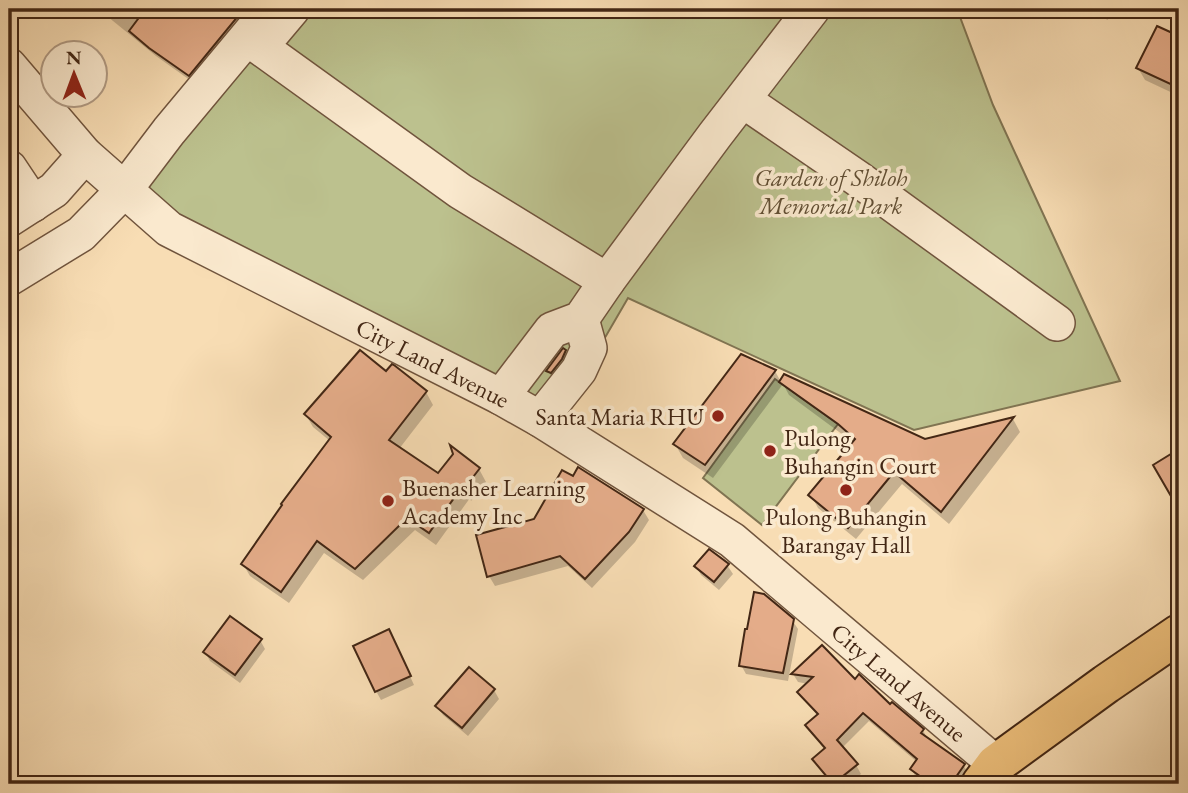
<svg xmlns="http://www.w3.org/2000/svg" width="1188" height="793" font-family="'EB Garamond',serif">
<rect width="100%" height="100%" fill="#f8ddb4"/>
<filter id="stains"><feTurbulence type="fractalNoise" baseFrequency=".00286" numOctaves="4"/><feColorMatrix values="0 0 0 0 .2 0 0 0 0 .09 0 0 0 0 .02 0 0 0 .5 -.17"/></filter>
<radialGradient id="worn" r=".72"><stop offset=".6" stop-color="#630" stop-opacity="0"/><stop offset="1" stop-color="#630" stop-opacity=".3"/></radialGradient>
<!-- green -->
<path fill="#bcc18e" stroke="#807452" stroke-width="2" d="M 275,9 L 957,9 L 993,105 L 1120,381 L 914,430 L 628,298 L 553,427 L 125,189 Z
M 775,379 L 838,424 L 762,525 L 703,478 Z"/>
<!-- shadow -->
<path fill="#0003" d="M 100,9 L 236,9 L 242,19 L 194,83 L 156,56 L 102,12 Z
M 1099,9 L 1122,9 L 1107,20 Z
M 1158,28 L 1179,38 L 1179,96 L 1145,80 L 1138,68 Z
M 565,351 L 570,360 L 554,380 L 548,371 Z
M 775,371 L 781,382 L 924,441 L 1013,419 L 1020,432 L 949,524 L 902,484 L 856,539 L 818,508 L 811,495 L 854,443 L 789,395 L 783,384 L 713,478 L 683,458 L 675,444 Z
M 386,374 L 426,392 L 433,405 L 399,449 L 439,476 L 479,469 L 486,482 L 471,501 L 470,498 L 436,545 L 415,530 L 363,580 L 324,553 L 289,603 L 250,576 L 243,564 L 330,441 L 313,427 L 306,415 Z
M 643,510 L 649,520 L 635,542 L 592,588 L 568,566 L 495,586 L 489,576 Z
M 727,565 L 733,574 L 719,590 L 701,575 L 696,566 Z
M 792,620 L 798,629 L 788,681 L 746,674 L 741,665 Z
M 260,640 L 265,649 L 240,683 L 210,661 L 205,652 Z
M 394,641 L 414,685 L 381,700 L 376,691 Z
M 793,674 L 855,682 L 923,730 L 928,740 L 963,765 L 969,774 L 962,784 L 925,784 L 917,779 L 912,770 L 917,762 L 869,721 L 842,748 L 856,765 L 861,774 L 849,784 L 833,784 L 814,760 L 826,749 L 812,734 L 807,725 L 818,716 L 805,701 L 799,692 L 808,684 L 798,682 Z
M 494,690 L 499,699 L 468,736 L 443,715 L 437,706 Z"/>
<!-- building -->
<path fill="#e4ac89" stroke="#432715" stroke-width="2" d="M 150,9 L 238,9 L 239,15 L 189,76 L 149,48 L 129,31 L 141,15 Z
M 1157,26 L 1179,36 L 1179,88 L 1136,68 Z
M 563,348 L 566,350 L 562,359 L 551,373 L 546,371 Z
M 360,350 L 386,371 L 392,364 L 394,365 L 427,391 L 389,440 L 438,473 L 453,454 L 450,445 L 480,468 L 463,490 L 462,487 L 429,533 L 407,518 L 355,569 L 317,541 L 281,592 L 241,564 L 282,505 L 281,504 L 331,437 L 304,414 Z
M 741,354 L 776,370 L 705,465 L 673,444 Z
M 784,374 L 925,439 L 1014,417 L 941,512 L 894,472 L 848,528 L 808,495 L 855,439 L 838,424 L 779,382 Z
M 1179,449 L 1179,510 L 1153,465 Z
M 578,467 L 644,509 L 629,532 L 585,579 L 560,556 L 487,577 L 476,535 L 534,519 L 562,470 L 573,476 Z
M 709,549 L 729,564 L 714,582 L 694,566 Z
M 754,592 L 764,594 L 794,619 L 783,673 L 739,666 L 745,629 L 747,629 Z
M 230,616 L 262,639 L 235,675 L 203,652 Z
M 389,629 L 411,676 L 375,692 L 353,646 Z
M 822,645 L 855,679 L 859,674 L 890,704 L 892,702 L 924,729 L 921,733 L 965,764 L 951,784 L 931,784 L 910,769 L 917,759 L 863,713 L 837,740 L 858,764 L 833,784 L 812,759 L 825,748 L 805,725 L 818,714 L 797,692 L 813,677 L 791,674 Z
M 469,667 L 495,689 L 462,728 L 435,706 Z"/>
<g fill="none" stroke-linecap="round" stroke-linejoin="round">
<defs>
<g id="minor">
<path d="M 292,9 L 260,47 L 460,191 L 607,281 L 715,135 L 812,9"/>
<path id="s1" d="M 9,66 L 85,155 L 169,229 L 501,397 L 540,419 L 732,540 L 996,764"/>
<path d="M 743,100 L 857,178 L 1057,323"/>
<path d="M 9,168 L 33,204"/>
<path d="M 9,219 L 54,190 L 85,155"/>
<path d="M 9,278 L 81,234 L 125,189 L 169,131 L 264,17 L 258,9"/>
<path d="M 501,397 L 552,330 L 581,319 L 607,281"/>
<path d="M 540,419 L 579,370 L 589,348 L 581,319"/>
</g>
<path id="major" d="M 981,784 L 996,764 L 1106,684 L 1179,634"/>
</defs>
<!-- minor casing -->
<use href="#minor" stroke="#70543d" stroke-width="38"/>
<!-- major casing -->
<use href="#major" stroke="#432715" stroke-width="42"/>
<!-- minor -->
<use href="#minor" stroke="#fae9ce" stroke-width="35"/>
<!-- major -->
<use href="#major" stroke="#ecbe7a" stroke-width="38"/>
</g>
<!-- markers -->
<g fill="#8f2418" stroke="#fae9ce" stroke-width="2.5">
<circle cx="718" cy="416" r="7"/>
<circle cx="770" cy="451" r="7"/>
<circle cx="846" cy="490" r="7"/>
<circle cx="388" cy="501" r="7"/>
</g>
<g text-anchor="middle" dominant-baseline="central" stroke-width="7" stroke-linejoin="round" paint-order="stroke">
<!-- park labels -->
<g font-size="24" font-style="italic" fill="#614e33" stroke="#fae9ce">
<text x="831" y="177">Garden of Shiloh<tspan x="831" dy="28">Memorial Park</tspan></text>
</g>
<!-- street labels -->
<g font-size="24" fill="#432715" stroke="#fae9ce">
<text stroke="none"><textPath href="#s1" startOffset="525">City Land Avenue</textPath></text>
<text stroke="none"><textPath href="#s1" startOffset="1092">City Land Avenue</textPath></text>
</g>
<!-- poi labels -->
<g font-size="24" fill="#432715" stroke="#fae9ce" text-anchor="start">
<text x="704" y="416" text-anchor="end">Santa Maria RHU</text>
<text x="784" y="437">Pulong<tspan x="784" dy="28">Buhangin Court</tspan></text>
<text x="402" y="487">Buenasher Learning<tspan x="402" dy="28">Academy Inc</tspan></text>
<text x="846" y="516" text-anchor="middle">Pulong Buhangin<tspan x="846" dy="28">Barangay Hall</tspan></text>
</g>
</g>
<!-- margin -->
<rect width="1188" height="793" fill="none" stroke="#f8ddb4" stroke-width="35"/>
<rect x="10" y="10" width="1167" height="772" fill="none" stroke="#432715" stroke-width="3.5"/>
<rect x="18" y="18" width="1153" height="758" fill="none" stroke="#432715" stroke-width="2"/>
<!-- north arrow -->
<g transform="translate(74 74) rotate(359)"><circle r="33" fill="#fae9ce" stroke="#b19b84" stroke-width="2"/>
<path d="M0-5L12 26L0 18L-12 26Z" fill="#8f2418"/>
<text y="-10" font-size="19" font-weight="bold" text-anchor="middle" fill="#432715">N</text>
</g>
<rect width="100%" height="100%" filter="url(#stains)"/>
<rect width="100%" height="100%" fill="url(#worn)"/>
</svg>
